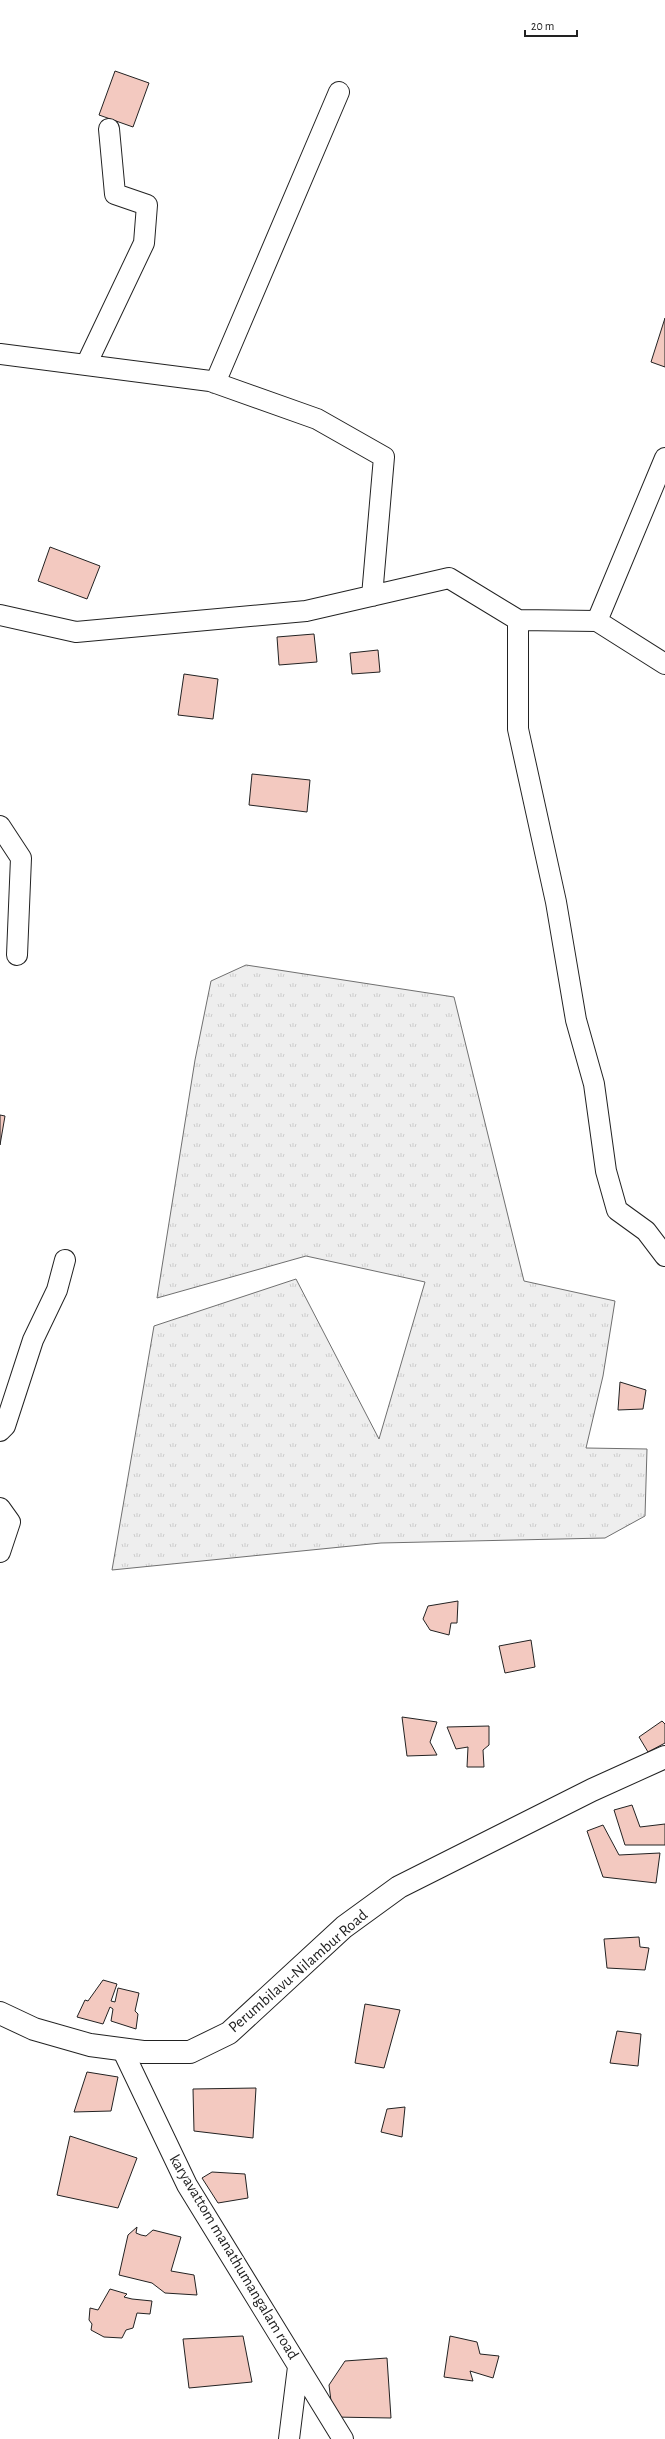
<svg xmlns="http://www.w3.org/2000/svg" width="665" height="2439" font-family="'Alegreya Sans',sans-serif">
<defs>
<pattern id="grass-tufts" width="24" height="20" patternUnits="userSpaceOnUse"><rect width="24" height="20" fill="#eee"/><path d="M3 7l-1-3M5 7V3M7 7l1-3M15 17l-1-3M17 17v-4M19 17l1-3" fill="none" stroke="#ccc"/></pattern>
</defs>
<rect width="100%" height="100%" fill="#fff"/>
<!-- grass -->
<path fill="url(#grass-tufts)" stroke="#6f6f6f" d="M 246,965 L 454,997 L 524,1281 L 615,1301 L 603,1376 L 586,1448 L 647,1449 L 645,1516 L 605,1538 L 381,1543 L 112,1570 L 154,1326 L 296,1279 L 379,1439 L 425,1282 L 306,1256 L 157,1298 L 195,1060 L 211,981 Z"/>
<!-- building -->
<path fill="#f3c9c0" stroke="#222" d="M 115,71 L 149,83 L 133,127 L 99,115 Z
M 665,318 L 665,367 L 651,362 Z
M 50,547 L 100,566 L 87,599 L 38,581 Z
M 314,634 L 317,662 L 279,665 L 277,637 Z
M 378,650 L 380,672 L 352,674 L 350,653 Z
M 184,674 L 218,679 L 213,719 L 178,715 Z
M 252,774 L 310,780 L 307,812 L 249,805 Z
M 0,1115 L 5,1116 L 0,1145 Z
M 620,1382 L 646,1390 L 643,1409 L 618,1410 Z
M 458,1601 L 457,1623 L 451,1623 L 449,1635 L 430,1630 L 423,1619 L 428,1606 Z
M 531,1640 L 535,1667 L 505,1673 L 499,1646 Z
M 402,1717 L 437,1722 L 430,1742 L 437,1755 L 407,1756 Z
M 662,1721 L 665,1724 L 665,1743 L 648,1752 L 639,1737 Z
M 489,1726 L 489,1745 L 483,1750 L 484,1767 L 467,1767 L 468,1747 L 456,1749 L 447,1727 Z
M 632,1805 L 640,1827 L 665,1824 L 665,1845 L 625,1845 L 614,1810 Z
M 603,1825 L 619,1855 L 660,1853 L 656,1883 L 603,1877 L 587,1831 Z
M 639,1937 L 640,1947 L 649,1948 L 645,1970 L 607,1968 L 604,1939 Z
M 103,1980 L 117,1984 L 111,2001 L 115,2002 L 118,1988 L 139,1993 L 135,2011 L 138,2014 L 136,2029 L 111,2021 L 113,2009 L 110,2007 L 103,2024 L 77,2017 L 85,2000 L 88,2001 Z
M 365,2004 L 400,2010 L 384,2068 L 355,2063 Z
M 617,2031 L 641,2034 L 638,2066 L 610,2063 Z
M 87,2072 L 118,2077 L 111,2111 L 74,2112 Z
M 256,2088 L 253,2138 L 194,2131 L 193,2089 Z
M 405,2107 L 402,2137 L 381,2132 L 387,2109 Z
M 70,2136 L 137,2158 L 118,2208 L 57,2195 Z
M 212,2172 L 245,2174 L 248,2198 L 218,2203 L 202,2178 Z
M 137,2227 L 136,2233 L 141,2235 L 146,2236 L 153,2230 L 181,2237 L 171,2271 L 194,2275 L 197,2295 L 165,2293 L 152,2283 L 119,2275 L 128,2235 Z
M 110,2289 L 127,2294 L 124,2297 L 132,2299 L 152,2301 L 150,2314 L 137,2313 L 133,2328 L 126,2330 L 122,2338 L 104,2337 L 91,2330 L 92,2324 L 89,2320 L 90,2308 L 98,2310 Z
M 243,2336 L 252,2382 L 189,2388 L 183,2339 Z
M 450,2336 L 477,2342 L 480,2354 L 499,2356 L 493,2378 L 470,2371 L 473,2381 L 444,2377 Z
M 387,2358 L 391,2418 L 333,2417 L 329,2385 L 345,2361 Z"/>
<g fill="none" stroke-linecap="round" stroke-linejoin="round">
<defs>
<path id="minor" d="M 0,354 L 210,381 L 317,419 L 384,457 L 372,596
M 86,365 L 144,243 L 147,205 L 115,194 L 109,129
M 215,383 L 339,92
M 0,615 L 76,632 L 306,611 L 449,578 L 518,620 L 518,729 L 556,902 L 576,1020 L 594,1084 L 606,1171 L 617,1210 L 646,1231 L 665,1256
M 518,620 L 597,621 L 665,664
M 597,621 L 665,458
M 0,826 L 21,858 L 17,955
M 0,1431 L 5,1426 L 33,1340 L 57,1290 L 65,1260
M 0,1508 L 10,1522 L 0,1552
M 122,2049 L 187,2185 L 343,2439
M 289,2439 L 298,2367"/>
<path id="major" d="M 0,2013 L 34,2029 L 90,2045 L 143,2052 L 190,2052 L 229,2033 L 344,1927 L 399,1887 L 592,1790 L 665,1757"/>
</defs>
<!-- minor casing -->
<use href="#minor" stroke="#222" stroke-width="22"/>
<!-- major casing -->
<use href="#major" stroke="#222" stroke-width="24"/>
<!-- minor -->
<use href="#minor" stroke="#fff" stroke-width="20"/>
<!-- major -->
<use href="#major" stroke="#fff" stroke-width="22"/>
</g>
<g text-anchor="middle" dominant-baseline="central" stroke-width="3" stroke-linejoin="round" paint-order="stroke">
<!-- street labels -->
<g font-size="16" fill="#222" stroke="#fff">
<text transform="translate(298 1971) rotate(-41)">Perumbilavu-Nilambur Road</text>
<text transform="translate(234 2257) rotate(59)">karyavattom manathumangalam road</text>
</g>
</g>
<!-- scale -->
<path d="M525 30v6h52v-6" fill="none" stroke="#222222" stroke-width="2"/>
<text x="531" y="30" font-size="12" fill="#222222" stroke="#ffffff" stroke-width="3" paint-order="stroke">20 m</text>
</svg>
